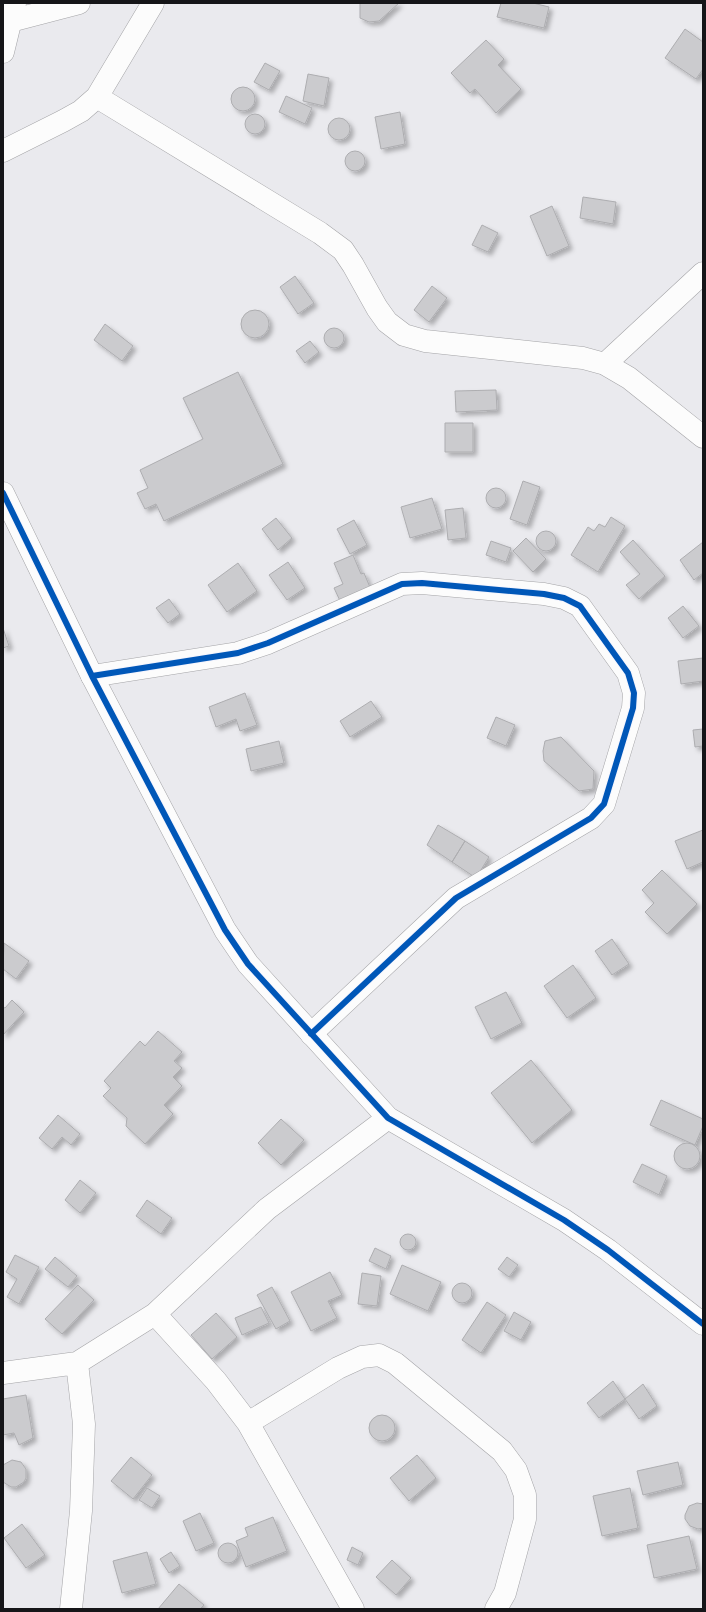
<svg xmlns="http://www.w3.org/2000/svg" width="706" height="1612" font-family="Lato,sans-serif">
<defs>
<filter id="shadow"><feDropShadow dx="3.5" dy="3.5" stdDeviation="2" flood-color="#0004"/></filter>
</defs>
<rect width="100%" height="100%" fill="#eaeaee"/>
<!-- building -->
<path fill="#cbcbce" stroke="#adadb0" filter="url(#shadow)" d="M 360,3 L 399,3 L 379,21 L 369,22 L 360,18 Z
M 501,3 L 533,3 L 549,7 L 544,28 L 497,17 Z
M 685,29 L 703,42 L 703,69 L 696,79 L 665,58 Z
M 486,40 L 504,59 L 498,65 L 521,89 L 496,113 L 475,89 L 470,93 L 451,73 Z
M 265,63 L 280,71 L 269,90 L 254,82 Z
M 308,74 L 329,78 L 324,106 L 303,101 Z
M231 99a12 12 0 1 1 24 0a12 12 0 1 1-24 0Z
M 286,96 L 312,108 L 305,124 L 279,112 Z
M 400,112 L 405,144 L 381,149 L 375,117 Z
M245 124a10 10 0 1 1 20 0a10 10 0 1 1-20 0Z
M328 129a11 11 0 1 1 22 0a11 11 0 1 1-22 0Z
M345 161a10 10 0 1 1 20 0a10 10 0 1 1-20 0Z
M 583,197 L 616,202 L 613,224 L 580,218 Z
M 552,206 L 569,246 L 547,256 L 530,216 Z
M 482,225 L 498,233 L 488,252 L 472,245 Z
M 295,276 L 314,303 L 298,314 L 280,287 Z
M 432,286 L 447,298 L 429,322 L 414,310 Z
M241 324a14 14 0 1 1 28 0a14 14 0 1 1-28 0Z
M 105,324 L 133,346 L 122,361 L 94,340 Z
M324 338a10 10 0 1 1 20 0a10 10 0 1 1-20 0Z
M 310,341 L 319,352 L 305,363 L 296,351 Z
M 238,372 L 283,464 L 164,521 L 156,504 L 145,509 L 137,493 L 148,488 L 140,470 L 203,439 L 183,398 Z
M 496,390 L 497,410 L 456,412 L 455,391 Z
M 445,423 L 473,423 L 473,452 L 445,452 Z
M 523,481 L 540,487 L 527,525 L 510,519 Z
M486 498a10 10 0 1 1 20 0a10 10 0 1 1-20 0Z
M 432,498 L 442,529 L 410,538 L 401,507 Z
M 463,508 L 466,538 L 448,540 L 445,510 Z
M 611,517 L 625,526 L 598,572 L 571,555 L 588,527 L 594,531 L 599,524 L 605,527 Z
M 276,518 L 292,538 L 278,550 L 262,529 Z
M 354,520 L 367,545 L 350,554 L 337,529 Z
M536 541a10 10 0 1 1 20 0a10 10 0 1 1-20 0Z
M 526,538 L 546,559 L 533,572 L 513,551 Z
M 633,540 L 665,576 L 639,599 L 626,585 L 640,574 L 620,552 Z
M 491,541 L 511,548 L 506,562 L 486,555 Z
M 703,542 L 703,573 L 694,580 L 680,560 Z
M 353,555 L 361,574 L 364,573 L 372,592 L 342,605 L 334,588 L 343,584 L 334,563 Z
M 288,562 L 305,588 L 287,600 L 269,575 Z
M 238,563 L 257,591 L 227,612 L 208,585 Z
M 169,599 L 180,614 L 168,623 L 156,608 Z
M 683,606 L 699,626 L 683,638 L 668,618 Z
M 3,628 L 9,646 L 3,648 Z
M 703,658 L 703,681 L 681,684 L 678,661 Z
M 245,693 L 257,725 L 240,731 L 236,719 L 216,727 L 209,707 Z
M 371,701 L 382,717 L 350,737 L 340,721 Z
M 496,717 L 515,725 L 506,746 L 487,738 Z
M 703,729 L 703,746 L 695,747 L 693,730 Z
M 561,737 L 594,771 L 593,789 L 579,791 L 544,761 L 543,751 L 545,741 Z
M 279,741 L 284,763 L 251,771 L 246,749 Z
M 438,825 L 465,841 L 452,862 L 427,845 Z
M 703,830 L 703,862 L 687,869 L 675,841 Z
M 465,841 L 489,857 L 476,878 L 452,862 Z
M 662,870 L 697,904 L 667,934 L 645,912 L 654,903 L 642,890 Z
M 612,939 L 629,964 L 612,975 L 595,951 Z
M 4,943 L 29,961 L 16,979 L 3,969 Z
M 573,965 L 596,998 L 567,1018 L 544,986 Z
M 506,992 L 522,1023 L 491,1039 L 475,1007 Z
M 12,1000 L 24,1012 L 3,1035 L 3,1007 L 5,1008 Z
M 158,1031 L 182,1052 L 174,1061 L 182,1068 L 173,1077 L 182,1086 L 164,1105 L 173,1114 L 145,1144 L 126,1126 L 127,1118 L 103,1096 L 111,1088 L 104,1081 L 140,1041 L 145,1046 Z
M 531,1060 L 572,1110 L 532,1143 L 491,1093 Z
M 661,1100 L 703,1119 L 703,1126 L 695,1145 L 650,1125 Z
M 58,1115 L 80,1134 L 71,1145 L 62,1137 L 52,1149 L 39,1138 Z
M 281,1119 L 304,1140 L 281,1165 L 258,1143 Z
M674 1156a13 13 0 1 1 26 0a13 13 0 1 1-26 0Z
M 642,1164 L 667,1176 L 659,1195 L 633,1182 Z
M 80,1180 L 96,1193 L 80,1213 L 65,1200 Z
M 147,1200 L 172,1218 L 161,1234 L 136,1216 Z
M400 1242a8 8 0 1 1 16 0a8 8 0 1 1-16 0Z
M 375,1248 L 391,1256 L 386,1269 L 369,1261 Z
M 15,1255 L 39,1267 L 19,1304 L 7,1297 L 17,1279 L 6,1272 Z
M 55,1257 L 77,1276 L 68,1287 L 45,1269 Z
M 507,1257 L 518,1265 L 509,1277 L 498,1269 Z
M 402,1265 L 441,1282 L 428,1311 L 390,1294 Z
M 330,1272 L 342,1295 L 328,1301 L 337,1318 L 311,1331 L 291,1292 Z
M 362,1273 L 381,1276 L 377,1306 L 358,1304 Z
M452 1293a10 10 0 1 1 20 0a10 10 0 1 1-20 0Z
M 78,1285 L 94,1300 L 62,1334 L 45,1319 Z
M 272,1287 L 290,1321 L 276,1329 L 257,1295 Z
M 487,1302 L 506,1315 L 481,1353 L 462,1340 Z
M 261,1307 L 269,1323 L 242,1335 L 235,1318 Z
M 514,1312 L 531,1322 L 521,1340 L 504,1331 Z
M 216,1313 L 237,1337 L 212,1359 L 191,1335 Z
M 613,1381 L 625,1399 L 599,1418 L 587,1403 Z
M 643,1384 L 657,1406 L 639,1419 L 625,1399 Z
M 26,1395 L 33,1438 L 19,1445 L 14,1433 L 3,1435 L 3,1399 Z
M369 1428a13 13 0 1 1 26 0a13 13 0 1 1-26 0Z
M 417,1455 L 436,1478 L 409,1501 L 390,1478 Z
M 131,1457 L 152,1475 L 133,1499 L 111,1481 Z
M 12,1460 L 21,1462 L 26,1469 L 26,1478 L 24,1482 L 16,1487 L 11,1487 L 3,1482 L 3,1465 Z
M 678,1462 L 683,1485 L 643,1495 L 637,1471 Z
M 147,1488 L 160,1496 L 152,1508 L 139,1500 Z
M 630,1488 L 638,1528 L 602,1536 L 593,1496 Z
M 697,1503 L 703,1504 L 703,1528 L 698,1529 L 690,1526 L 685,1519 L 685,1515 L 689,1506 Z
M 200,1513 L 214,1543 L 196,1551 L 183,1521 Z
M 273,1517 L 287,1551 L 246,1567 L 236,1541 L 248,1536 L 245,1528 Z
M 22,1524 L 45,1555 L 26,1568 L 4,1538 Z
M 689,1536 L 697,1569 L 654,1578 L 647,1545 Z
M218 1553a10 10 0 1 1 20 0a10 10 0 1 1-20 0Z
M 352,1547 L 363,1553 L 358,1565 L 347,1560 Z
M 147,1552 L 156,1584 L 122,1593 L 113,1561 Z
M 171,1552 L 180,1566 L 169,1573 L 160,1559 Z
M 392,1560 L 411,1578 L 396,1595 L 376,1577 Z
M 179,1584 L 204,1605 L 200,1609 L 158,1609 Z"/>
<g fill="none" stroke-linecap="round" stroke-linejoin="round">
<defs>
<path id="street" d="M 10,21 L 79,3
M 97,97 L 320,233 L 343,250 L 353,265 L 377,308 L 387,322 L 404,335 L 425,341 L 583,358 L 605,364 L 629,378 L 703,437
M 3,151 L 63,121 L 81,111 L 97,97 L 153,3
M 605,364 L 703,273
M 92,676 L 238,653 L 268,643 L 402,584 L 422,583 L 544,594 L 564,598 L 580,606 L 628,673 L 634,693 L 633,708 L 604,804 L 591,818 L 456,898 L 311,1034
M 155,1314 L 216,1381 L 248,1423 L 353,1609
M 3,1373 L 77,1363 L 155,1314 L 267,1209 L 388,1118
M 248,1423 L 338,1368 L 362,1357 L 379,1355 L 395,1363 L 502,1451 L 516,1470 L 525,1495 L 525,1519 L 505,1593 L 496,1609
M 71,1609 L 81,1511 L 84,1424 L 77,1363"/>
<path id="secondary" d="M 3,52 L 15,3
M 3,493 L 92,676 L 225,930 L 248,964 L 388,1118 L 564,1220 L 608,1250 L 703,1324"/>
</defs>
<!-- street casing -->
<use href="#street" stroke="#a4a4a7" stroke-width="23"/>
<!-- secondary casing -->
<use href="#secondary" stroke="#a4a4a7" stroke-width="23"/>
<!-- street -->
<use href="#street" stroke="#fcfcfc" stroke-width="22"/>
<!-- secondary -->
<use href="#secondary" stroke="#fcfcfc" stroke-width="22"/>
<defs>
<path id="cycleway" d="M 3,493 L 92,676 L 225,930 L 248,964 L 388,1118 L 564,1220 L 608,1250 L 703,1324
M 92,676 L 238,653 L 268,643 L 402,584 L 422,583 L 544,594 L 564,598 L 580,606 L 628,673 L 634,693 L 633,708 L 604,804 L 591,818 L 456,898 L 311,1034"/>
</defs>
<!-- cycleway casing -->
<use href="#cycleway" stroke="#f5f5fd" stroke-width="8"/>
<!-- cycleway -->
<use href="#cycleway" stroke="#0057b8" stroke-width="6"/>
</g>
<!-- border -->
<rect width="706" height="1612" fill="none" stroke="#151518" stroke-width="8"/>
</svg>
